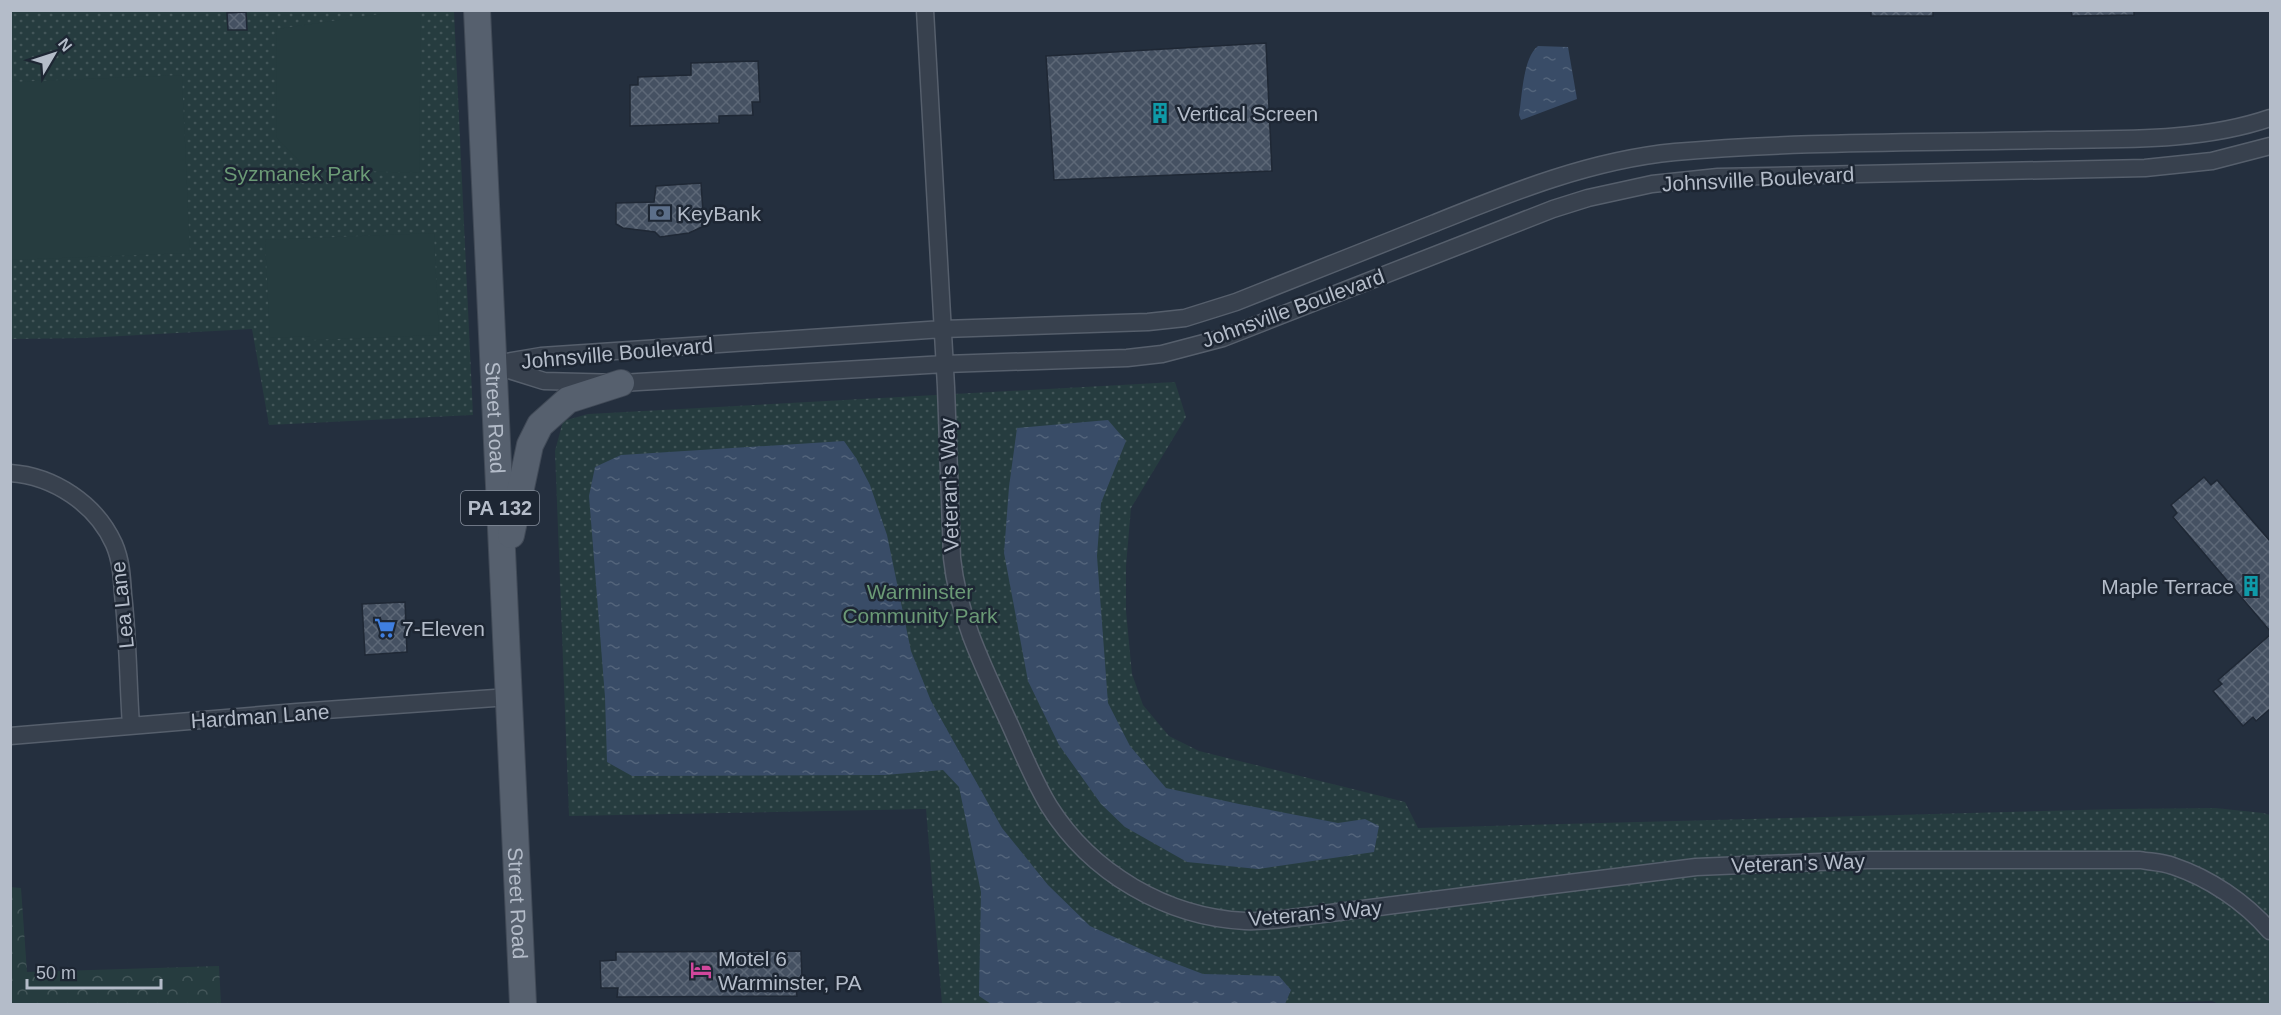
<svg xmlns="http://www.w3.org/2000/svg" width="2281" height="1015" font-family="Helvetica,sans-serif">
<defs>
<pattern id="green-dots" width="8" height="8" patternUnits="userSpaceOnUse" patternTransform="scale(1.5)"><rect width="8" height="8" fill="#263c3f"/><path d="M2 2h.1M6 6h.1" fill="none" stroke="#435659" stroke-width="1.8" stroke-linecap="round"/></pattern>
<pattern id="forest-crowns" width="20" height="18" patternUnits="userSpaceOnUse" patternTransform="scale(1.5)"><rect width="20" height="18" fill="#263c3f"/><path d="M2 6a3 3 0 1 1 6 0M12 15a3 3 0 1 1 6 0" fill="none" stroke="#435659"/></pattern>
<pattern id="water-ripples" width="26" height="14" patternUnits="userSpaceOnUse" patternTransform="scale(1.5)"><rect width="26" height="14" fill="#394c67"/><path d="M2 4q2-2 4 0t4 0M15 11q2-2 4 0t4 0" fill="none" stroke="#53647b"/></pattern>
<pattern id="building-cross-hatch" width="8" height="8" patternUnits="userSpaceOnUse" patternTransform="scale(1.5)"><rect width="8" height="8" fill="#455162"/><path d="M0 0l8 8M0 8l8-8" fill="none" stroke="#5d6877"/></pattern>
</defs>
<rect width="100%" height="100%" fill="#242f3e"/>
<!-- green -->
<path fill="url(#green-dots)" d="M 10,11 L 454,11 L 473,415 L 269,425 L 252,329 L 84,338 L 11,339 Z
M 1175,382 L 1186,417 L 1131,508 L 1126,566 L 1126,611 L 1132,674 L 1143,705 L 1169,736 L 1199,751 L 1405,802 L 1418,828 L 2118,809 L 2215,808 L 2263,813 L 2270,815 L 2270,1004 L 2219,1004 L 2212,1001 L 2110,1004 L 942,1004 L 926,809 L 569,816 L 555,451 L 563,421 L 588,414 Z"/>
<!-- forest -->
<path fill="url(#forest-crowns)" d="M 10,887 L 21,888 L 27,972 L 219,966 L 221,1004 L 11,1004 Z"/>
<!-- pitch -->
<path fill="#263c3f" d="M 401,11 L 415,11 L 421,18 L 419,173 L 307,169 L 276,137 L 277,29 Z
M 182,75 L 190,253 L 11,260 L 11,82 Z
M 434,233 L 439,335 L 311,340 L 311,336 L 270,338 L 265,240 Z"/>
<!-- water -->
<path fill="url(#water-ripples)" d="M 1538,46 L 1568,47 L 1577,99 L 1521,120 L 1519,115 C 1522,97 1523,57 1538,46 Z
M 1108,420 L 1126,441 L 1101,503 L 1097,556 L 1108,703 L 1130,746 L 1166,788 L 1239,804 L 1338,823 L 1365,819 L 1379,826 L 1374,852 L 1258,869 L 1187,862 L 1125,827 L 1101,804 L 1059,745 L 1028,681 L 1004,553 L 1009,487 L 1017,428 Z
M 844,441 L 856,458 L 870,485 L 887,535 L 911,651 L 931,701 L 1002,828 L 1048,885 L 1090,926 L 1156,956 L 1203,974 L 1279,976 L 1291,990 L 1285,1004 L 991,1004 L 979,996 L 981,892 L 959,787 L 943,770 L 885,775 L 632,776 L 607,762 L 605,697 L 589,496 L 595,467 L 621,455 Z"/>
<!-- building -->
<path fill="url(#building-cross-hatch)" stroke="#1f2835" stroke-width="1.5" d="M 1871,10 L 1933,10 L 1933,16 L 1871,16 Z
M 2071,10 L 2134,10 L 2134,15 L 2072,16 Z
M 246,12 L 247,30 L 228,30 L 227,13 Z
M 1266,43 L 1272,171 L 1054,180 L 1046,56 Z
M 758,61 L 760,102 L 752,102 L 753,115 L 719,116 L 719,123 L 630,126 L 630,85 L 638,85 L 638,77 L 691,75 L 691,63 Z
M 701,183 L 704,226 L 689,233 L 660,237 L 655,232 L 623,228 L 616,224 L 616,203 L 654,202 L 656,186 Z
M 2204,477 L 2211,485 L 2217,480 L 2270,541 L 2270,631 L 2173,517 L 2177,513 L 2171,505 Z
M 405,602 L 407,652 L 365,655 L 362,604 Z
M 2270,635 L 2270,709 L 2256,721 L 2253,717 L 2243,726 L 2213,691 L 2222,684 L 2218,680 Z
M 801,951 L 802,979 L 795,980 L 797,996 L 617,997 L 618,988 L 601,988 L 600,961 L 616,960 L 616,952 Z"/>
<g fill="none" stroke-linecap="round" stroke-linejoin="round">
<defs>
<path id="minor" d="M 925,10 L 946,387 L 952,558 C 958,615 982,664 1006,716 C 1020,746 1032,778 1049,806 C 1091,873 1166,917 1245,921 C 1263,922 1281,919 1299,917 L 1696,867 L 1867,860 L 2140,860 C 2151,862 2162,862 2173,866 C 2209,878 2245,902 2270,931
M 495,364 L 541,356 L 943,329 L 1148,322 L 1185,318 L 1236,302 C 1302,276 1369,249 1435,223 C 1512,192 1591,160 1675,152 C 1798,141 1924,143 2048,140 C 2121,139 2200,142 2270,118
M 493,365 L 544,381 L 621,383 L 945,364 L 1127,358 L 1162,354 L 1223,338 L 1553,209 L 1588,198 L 1652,184 L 1718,177 L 2145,168 L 2212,161 L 2270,146
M 10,473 C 54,476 96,504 114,544 C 121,560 122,577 123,594 C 128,637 128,682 131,726
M 10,736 L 297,712 L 509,697"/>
<g id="primary">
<path id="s1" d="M 477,10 L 523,1004"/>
<path d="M 511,535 L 530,445 L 540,425 L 568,400 L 621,383"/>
</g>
</defs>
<!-- minor casing -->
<use href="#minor" stroke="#565f6c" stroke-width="19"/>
<!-- primary casing -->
<use href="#primary" stroke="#414a57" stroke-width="28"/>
<!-- minor -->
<use href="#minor" stroke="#38414e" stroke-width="16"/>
<!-- primary -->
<use href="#primary" stroke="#56606e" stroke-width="26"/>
</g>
<!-- icons -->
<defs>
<symbol id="building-bare" viewBox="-9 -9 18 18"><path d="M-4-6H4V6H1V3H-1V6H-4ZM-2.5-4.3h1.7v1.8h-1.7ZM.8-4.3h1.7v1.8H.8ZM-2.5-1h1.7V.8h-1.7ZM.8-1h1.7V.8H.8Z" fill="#0f9aa8" stroke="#1d2633" stroke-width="2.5" paint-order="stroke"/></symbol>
<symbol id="bank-bare" viewBox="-9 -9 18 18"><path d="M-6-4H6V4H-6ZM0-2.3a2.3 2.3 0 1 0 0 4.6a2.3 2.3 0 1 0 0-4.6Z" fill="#5c6f8a" stroke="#1d2633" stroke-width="2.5" paint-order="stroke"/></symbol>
<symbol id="supermarket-bare" viewBox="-9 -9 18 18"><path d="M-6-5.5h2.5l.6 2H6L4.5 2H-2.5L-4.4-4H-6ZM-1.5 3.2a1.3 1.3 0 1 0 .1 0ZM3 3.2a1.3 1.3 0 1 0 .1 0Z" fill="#3f7fe0" stroke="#1d2633" stroke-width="2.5" paint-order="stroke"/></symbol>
<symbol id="hotel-bare" viewBox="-9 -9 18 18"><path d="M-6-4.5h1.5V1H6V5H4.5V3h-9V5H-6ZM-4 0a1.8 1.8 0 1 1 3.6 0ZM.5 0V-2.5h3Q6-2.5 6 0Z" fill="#d1479c" stroke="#1d2633" stroke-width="2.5" paint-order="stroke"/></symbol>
</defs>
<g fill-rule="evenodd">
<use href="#building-bare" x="1145" y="98" width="30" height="30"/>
<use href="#bank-bare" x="645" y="198" width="30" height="30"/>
<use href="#building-bare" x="2236" y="571" width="30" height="30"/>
<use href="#supermarket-bare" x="370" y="613" width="30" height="30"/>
<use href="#hotel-bare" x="686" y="955" width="30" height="30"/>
</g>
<g text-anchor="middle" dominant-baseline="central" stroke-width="5" stroke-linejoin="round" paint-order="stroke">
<!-- shield labels -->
<rect fill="#1d2633" stroke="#878f9c" stroke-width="1.5" x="461" y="491" width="78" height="34" rx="4.5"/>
<g font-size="20" font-weight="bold" fill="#b4bcc9">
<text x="500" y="508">PA 132</text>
</g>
<!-- poi labels -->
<g font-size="21" fill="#b4bcc9" stroke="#1d2633" text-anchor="start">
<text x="1177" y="113">Vertical Screen</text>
<text x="677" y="213">KeyBank</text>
<text x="2234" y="586" text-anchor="end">Maple Terrace</text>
<text x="402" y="628">7-Eleven</text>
<text x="718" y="958">Motel 6<tspan x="718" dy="24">Warminster, PA</tspan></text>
</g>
<!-- park labels -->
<g font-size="21" fill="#6b9a76" stroke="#1d2633">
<text x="297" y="173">Syzmanek Park</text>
<text x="920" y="591">Warminster<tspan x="920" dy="24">Community Park</tspan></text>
</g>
<!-- street labels -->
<g font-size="21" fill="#b4bcc9" stroke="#1d2633">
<text transform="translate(1758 179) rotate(-3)">Johnsville Boulevard</text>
<text transform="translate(1293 308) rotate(-20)">Johnsville Boulevard</text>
<text transform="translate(617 353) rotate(-5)">Johnsville Boulevard</text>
<text stroke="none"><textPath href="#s1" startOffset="408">Street Road</textPath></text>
<text transform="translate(949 485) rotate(-92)">Veteran's Way</text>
<text transform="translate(122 605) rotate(-96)">Lea Lane</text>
<text transform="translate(260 716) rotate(-4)">Hardman Lane</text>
<text transform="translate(1798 863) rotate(-2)">Veteran's Way</text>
<text stroke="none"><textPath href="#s1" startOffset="894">Street Road</textPath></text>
<text transform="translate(1315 913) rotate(-5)">Veteran's Way</text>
</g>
</g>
<!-- border -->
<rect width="2281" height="1015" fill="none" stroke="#b4bcc9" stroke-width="24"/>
<!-- north arrow -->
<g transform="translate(54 54) rotate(51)" stroke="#1d2633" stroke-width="4.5" paint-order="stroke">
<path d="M0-4.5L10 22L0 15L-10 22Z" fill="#b4bcc9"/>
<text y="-9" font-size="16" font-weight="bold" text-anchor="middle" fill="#b4bcc9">N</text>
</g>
<!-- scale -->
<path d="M27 979v9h134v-9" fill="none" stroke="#b4bcc9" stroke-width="3"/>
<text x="36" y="979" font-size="18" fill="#b4bcc9" stroke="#1d2633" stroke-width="4.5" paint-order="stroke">50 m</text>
</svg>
